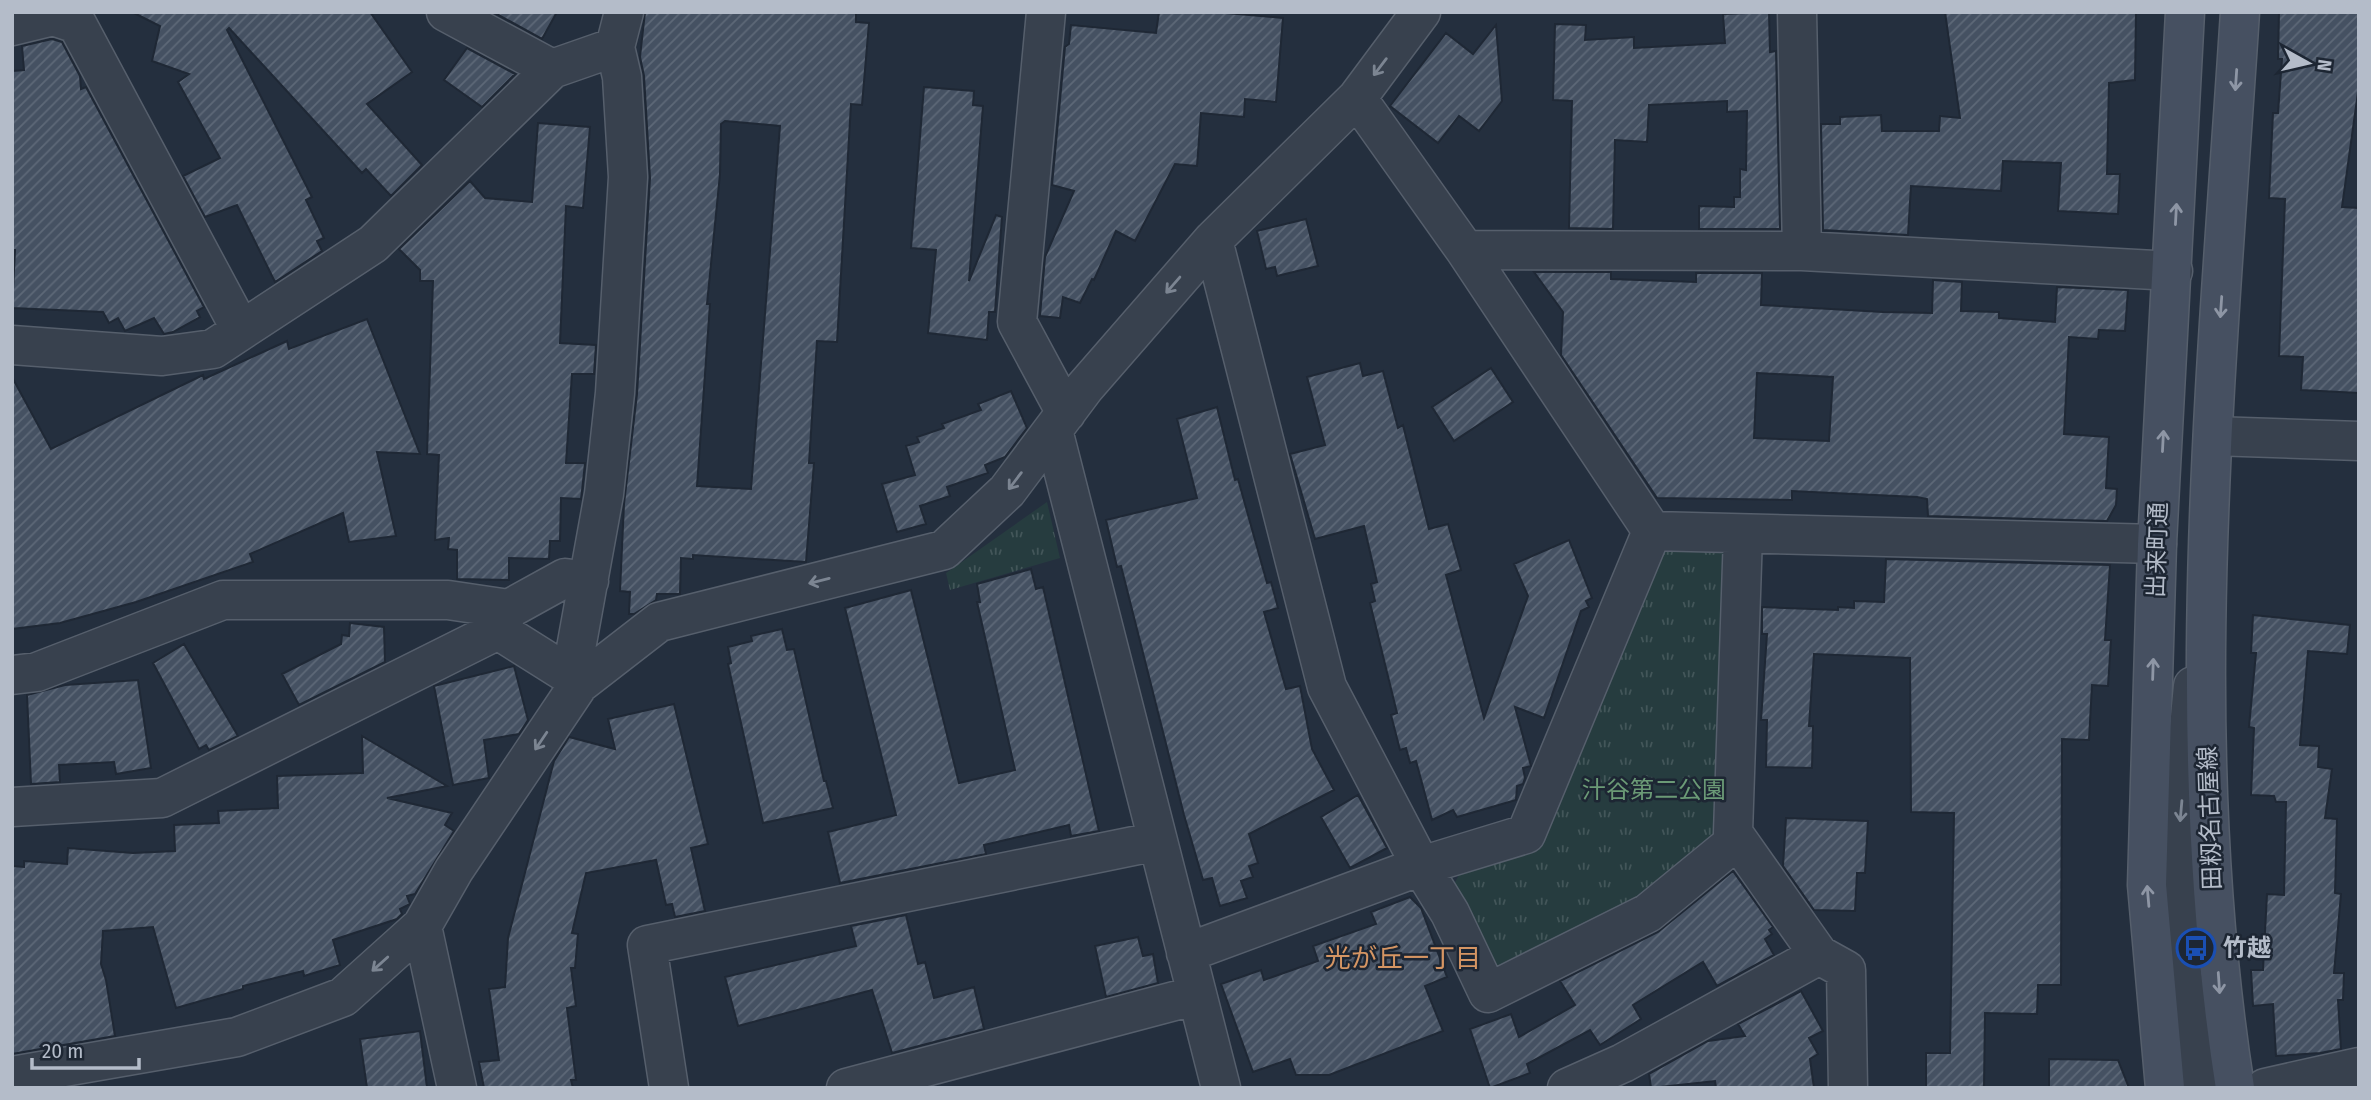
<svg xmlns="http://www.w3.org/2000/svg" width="2371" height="1100" font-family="'Fira Sans Condensed','Noto Sans JP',sans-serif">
<defs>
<pattern id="park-tufts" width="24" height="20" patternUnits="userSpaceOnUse" patternTransform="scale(1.75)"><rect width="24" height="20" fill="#263c3f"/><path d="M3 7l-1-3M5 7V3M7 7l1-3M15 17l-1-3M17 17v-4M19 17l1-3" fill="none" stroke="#435659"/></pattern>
<pattern id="building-hatch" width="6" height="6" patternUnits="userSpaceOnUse" patternTransform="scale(1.75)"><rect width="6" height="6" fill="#455162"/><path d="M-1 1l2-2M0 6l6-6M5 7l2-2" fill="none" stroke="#5d6877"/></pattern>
</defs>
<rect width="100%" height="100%" fill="#242f3e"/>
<!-- park -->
<path fill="url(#park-tufts)" d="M 1047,502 L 1060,558 L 950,590 L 946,573 Z
M 1663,546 L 1725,546 L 1739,831 L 1644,903 L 1486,973 L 1451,890 L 1461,871 L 1542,846 Z"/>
<!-- building -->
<path fill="url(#building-hatch)" stroke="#1f2835" stroke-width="2" fill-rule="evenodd" d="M 132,12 L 370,12 L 412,72 L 367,104 L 422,165 L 391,196 L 366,169 L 362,173 L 229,28 L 227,30 L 312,197 L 306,200 L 324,238 L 317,241 L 322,251 L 275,282 L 237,205 L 205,217 L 183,176 L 220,158 L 178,82 L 189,74 L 152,61 L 160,26 Z
M 493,12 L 557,12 L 542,39 Z
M 645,12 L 856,12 L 856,22 L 869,23 L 862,105 L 851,104 L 837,342 L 817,341 L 809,463 L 814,463 L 806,562 L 693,555 L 693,559 L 681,558 L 680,594 L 657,594 L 656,600 L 634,614 L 629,614 L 630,592 L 620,591 L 624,504 L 637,394 L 650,178 L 644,76 L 640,57 ZM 725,121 L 780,126 L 751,489 L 697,486 L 710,304 L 707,304 L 720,174 L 721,124 Z
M 1159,12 L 1215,12 L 1283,18 L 1276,102 L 1245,99 L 1244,117 L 1201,113 L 1197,166 L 1175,164 L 1135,241 L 1116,231 L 1094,280 L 1092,279 L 1080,303 L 1063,297 L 1060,318 L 1040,316 L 1045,257 L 1074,191 L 1052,185 L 1065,47 L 1069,44 L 1071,25 L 1156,33 Z
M 1769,12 L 1770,52 L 1776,51 L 1780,229 L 1699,229 L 1699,206 L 1734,207 L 1734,197 L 1740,197 L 1740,169 L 1746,170 L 1747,111 L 1727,112 L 1727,101 L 1649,105 L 1647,142 L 1615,140 L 1613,229 L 1569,228 L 1572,101 L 1553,100 L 1555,24 L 1586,25 L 1585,40 L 1634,37 L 1634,48 L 1725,43 L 1723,14 Z
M 1945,12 L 2136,12 L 2135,80 L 2109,83 L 2107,174 L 2120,174 L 2118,214 L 2058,211 L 2061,163 L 2003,161 L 2001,191 L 1911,186 L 1908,235 L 1823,230 L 1821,124 L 1840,124 L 1840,117 L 1881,115 L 1882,131 L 1939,131 L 1940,116 L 1960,118 Z
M 2279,12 L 2359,12 L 2359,85 L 2342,207 L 2359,208 L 2359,393 L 2301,390 L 2303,357 L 2279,356 L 2285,199 L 2269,198 L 2273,113 L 2278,113 L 2282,59 L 2278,59 Z
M 1496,25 L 1502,101 L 1479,131 L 1459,116 L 1438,143 L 1390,106 L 1446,33 L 1473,54 Z
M 52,39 L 62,42 L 80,76 L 81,89 L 86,87 L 204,307 L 197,311 L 200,317 L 173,332 L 164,334 L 154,318 L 125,331 L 118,318 L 109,323 L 103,312 L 12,308 L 15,250 L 12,250 L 12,71 L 24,70 L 22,46 Z
M 467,48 L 515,74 L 482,107 L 444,80 Z
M 924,87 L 974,91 L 973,105 L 983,106 L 969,281 L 996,215 L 1002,217 L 995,312 L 989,312 L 987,340 L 928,333 L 936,250 L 911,248 Z
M 538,123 L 590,127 L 583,208 L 566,206 L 560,343 L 596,345 L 594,374 L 572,374 L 566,463 L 585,463 L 582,491 L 581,499 L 561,498 L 560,541 L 550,541 L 549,559 L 509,558 L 509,580 L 457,579 L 457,550 L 448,549 L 449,538 L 435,540 L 439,455 L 427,454 L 433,281 L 420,281 L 420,270 L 399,249 L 470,181 L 485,198 L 532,202 Z
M 1306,219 L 1318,266 L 1277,276 L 1275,267 L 1266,269 L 1257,231 Z
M 1534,272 L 1611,272 L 1611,279 L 1696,282 L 1696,273 L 1762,273 L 1761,305 L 1883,312 L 1932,313 L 1933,280 L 1962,282 L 1961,311 L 1999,312 L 1999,318 L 2055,322 L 2057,287 L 2128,290 L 2125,331 L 2099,330 L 2098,339 L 2069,337 L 2064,434 L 2109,437 L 2106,488 L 2117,489 L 2116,505 L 2107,521 L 1928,516 L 1927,499 L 1917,497 L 1792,491 L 1792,500 L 1657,498 L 1561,355 L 1563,312 ZM 1757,373 L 1833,377 L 1829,441 L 1754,438 Z
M 367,319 L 420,454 L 377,452 L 396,536 L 349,542 L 343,513 L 250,554 L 253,562 L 136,602 L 60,623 L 12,629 L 12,377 L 51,449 L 203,375 L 204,379 L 287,341 L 289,349 Z
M 1360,363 L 1363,376 L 1383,371 L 1398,428 L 1403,425 L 1429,529 L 1448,524 L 1461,570 L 1446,575 L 1484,718 L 1528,596 L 1514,564 L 1569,540 L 1592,598 L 1586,601 L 1589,607 L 1581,611 L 1544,718 L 1515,707 L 1531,766 L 1523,768 L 1525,778 L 1523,784 L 1517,786 L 1516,800 L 1457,817 L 1453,810 L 1432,820 L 1416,761 L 1410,763 L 1406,748 L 1400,750 L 1391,715 L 1397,713 L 1370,603 L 1375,601 L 1371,584 L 1377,582 L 1364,526 L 1315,539 L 1290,454 L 1325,445 L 1307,377 Z
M 1491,368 L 1513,402 L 1454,441 L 1432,407 Z
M 1011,391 L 1027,428 L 1005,457 L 985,465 L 988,473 L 947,487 L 950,496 L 920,506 L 926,524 L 897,532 L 882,484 L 915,475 L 906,446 L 919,442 L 917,437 L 944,428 L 942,424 L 981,410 L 978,404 Z
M 1217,407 L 1235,480 L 1238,479 L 1267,583 L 1271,582 L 1278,608 L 1264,612 L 1286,689 L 1300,686 L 1312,749 L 1334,790 L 1249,834 L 1258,863 L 1249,866 L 1253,877 L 1241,881 L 1247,898 L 1220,906 L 1212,878 L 1203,880 L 1184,815 L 1121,566 L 1117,567 L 1106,520 L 1197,498 L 1177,419 Z
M 1886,559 L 2110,565 L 2105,640 L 2111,640 L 2108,686 L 2092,685 L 2089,740 L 2062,739 L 2061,985 L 2038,985 L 2037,1014 L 1985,1013 L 1984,1088 L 1926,1088 L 1926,1053 L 1950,1053 L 1954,813 L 1911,812 L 1910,658 L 1814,654 L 1809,726 L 1813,726 L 1812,768 L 1766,767 L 1767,720 L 1761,720 L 1767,634 L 1762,634 L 1762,607 L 1838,610 L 1838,607 L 1854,608 L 1854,601 L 1884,602 Z
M 1031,569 L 1036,589 L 1043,587 L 1099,831 L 1071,836 L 1069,825 L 984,845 L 986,854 L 840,883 L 828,832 L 896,815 L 845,608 L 911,590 L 959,783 L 1015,770 L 977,602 L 980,602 L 977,584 Z
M 2253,615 L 2350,625 L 2347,654 L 2308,651 L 2300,745 L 2319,746 L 2318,767 L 2332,769 L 2325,818 L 2337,819 L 2335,893 L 2341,894 L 2334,973 L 2344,973 L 2343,1000 L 2338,1000 L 2341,1049 L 2320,1053 L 2276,1056 L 2273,1004 L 2253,1006 L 2251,970 L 2263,970 L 2267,894 L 2284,895 L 2286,802 L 2276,802 L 2274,796 L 2251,795 L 2254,728 L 2249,727 L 2256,653 L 2251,653 Z
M 350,623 L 384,627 L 385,662 L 299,705 L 282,674 L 341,644 L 342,635 L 349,636 Z
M 782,629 L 787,650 L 794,649 L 824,781 L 826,781 L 833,808 L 763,823 L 728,664 L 731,663 L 728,647 L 752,641 L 751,636 Z
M 184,644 L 238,736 L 209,750 L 206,745 L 199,749 L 153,663 Z
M 514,666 L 528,720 L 519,734 L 484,740 L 489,778 L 453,785 L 434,686 Z
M 138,680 L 151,768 L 116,774 L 114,762 L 59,765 L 60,782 L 31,784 L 27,695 L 65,685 Z
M 674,704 L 708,844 L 691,848 L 705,911 L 675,917 L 672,904 L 666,905 L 656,860 L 586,873 L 572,933 L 578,934 L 575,968 L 571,968 L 576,1006 L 567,1008 L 576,1080 L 571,1080 L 573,1088 L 484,1088 L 479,1062 L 499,1060 L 489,989 L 505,987 L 508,938 L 554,761 L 569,737 L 615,749 L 608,719 Z
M 362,736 L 447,786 L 387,798 L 452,813 L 445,825 L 454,831 L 415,894 L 407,896 L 410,904 L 400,909 L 402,914 L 397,919 L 333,940 L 340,965 L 304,976 L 303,971 L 243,986 L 243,989 L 176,1008 L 153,927 L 103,931 L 101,964 L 106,980 L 115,1036 L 12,1054 L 12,866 L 24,867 L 24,861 L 67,864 L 68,848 L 133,853 L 175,851 L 174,825 L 219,823 L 218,811 L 278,808 L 277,776 L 363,773 Z
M 1358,795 L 1387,848 L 1350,868 L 1321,817 Z
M 1786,818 L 1868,821 L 1865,873 L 1857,873 L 1855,911 L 1814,910 L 1783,866 Z
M 1733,871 L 1773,927 L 1769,930 L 1772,934 L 1765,939 L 1774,955 L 1717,986 L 1703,962 L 1633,1005 L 1641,1019 L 1600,1045 L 1590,1030 L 1527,1064 L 1530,1073 L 1490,1088 L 1470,1029 L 1511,1014 L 1519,1037 L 1575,1005 L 1560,981 L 1658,932 Z
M 1410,897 L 1421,908 L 1447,977 L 1425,986 L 1443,1031 L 1329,1075 L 1296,1075 L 1290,1059 L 1253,1072 L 1221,984 L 1261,970 L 1264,980 L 1318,961 L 1313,946 L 1376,924 L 1371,912 Z
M 906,915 L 918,964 L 925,962 L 934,998 L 974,987 L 984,1029 L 892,1053 L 872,990 L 738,1026 L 725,977 L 856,946 L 851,926 Z
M 1138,937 L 1143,956 L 1153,954 L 1158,983 L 1106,997 L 1095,946 Z
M 1801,991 L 1823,1031 L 1809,1038 L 1818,1054 L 1810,1059 L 1814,1088 L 1716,1088 L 1715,1081 L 1651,1088 L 1649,1074 L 1708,1041 L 1745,1036 L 1738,1024 Z
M 420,1031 L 427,1088 L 367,1088 L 360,1039 Z
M 2049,1059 L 2118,1060 L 2129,1088 L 2049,1088 Z"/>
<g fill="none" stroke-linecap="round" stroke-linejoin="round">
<defs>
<path id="street" d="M 446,12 L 552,69 L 615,47
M 1046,12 L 1017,322 L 1066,413
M 1797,12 L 1802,251
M 12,26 L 53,16 L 77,24 L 241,330
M 1357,98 L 1465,250 L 1652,531 L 2157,544
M 1213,240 L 1327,687 L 1421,866 L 1450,913 L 1488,993 L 1648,913 L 1737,840
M 1465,250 L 1802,251 L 2173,271
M 12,345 L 162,356 L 213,349 L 373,244 L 552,69
M 1053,430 L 1221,1088
M 2213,436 L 2359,441
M 1743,534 L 1733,833 L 1819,955 L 1846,970 L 1848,1088
M 589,581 L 565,578 L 509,609 L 498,630 L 571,676 L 604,494 L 615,393 L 628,177 L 622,77 L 615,47 L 624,12
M 12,675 L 37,672 L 223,600 L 448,600 L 509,609
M 2193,686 L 2176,863 L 2179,953 L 2201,1088
M 12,807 L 162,798 L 498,630
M 422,926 L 457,1088
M 1186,953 L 1421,866 L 1526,834 L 1652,531
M 12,1076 L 237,1037 L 343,997 L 422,926 L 454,870 L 579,684 L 659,622 L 944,550 L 1007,491 L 1085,387 L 1213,240 L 1357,98 L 1421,12
M 669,1088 L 647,945 L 1158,841
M 846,1088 L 1197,995
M 1567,1088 L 1623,1063 L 1819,955
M 2265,1088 L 2359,1067"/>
<path id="secondary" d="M 2165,1088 L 2147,885 L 2157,544 L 2185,12
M 2235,1088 C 2179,732 2217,370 2240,12"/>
</defs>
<!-- street casing -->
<use href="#street" stroke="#565f6c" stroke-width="41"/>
<!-- secondary casing -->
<use href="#secondary" stroke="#565f6c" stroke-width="41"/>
<!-- street -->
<use href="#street" stroke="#38414e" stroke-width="38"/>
<!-- secondary -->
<use href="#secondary" stroke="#465061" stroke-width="38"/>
</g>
<!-- one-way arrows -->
<defs><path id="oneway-shaft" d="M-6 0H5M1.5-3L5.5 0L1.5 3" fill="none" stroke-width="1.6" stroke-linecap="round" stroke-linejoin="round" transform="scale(1.75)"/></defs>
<g stroke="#7c8592">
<use href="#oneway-shaft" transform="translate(1380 67) rotate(127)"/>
<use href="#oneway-shaft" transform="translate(1173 285) rotate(131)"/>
<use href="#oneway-shaft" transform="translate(1015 481) rotate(127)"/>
<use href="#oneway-shaft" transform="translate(819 581) rotate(166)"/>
<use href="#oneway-shaft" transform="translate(541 741) rotate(124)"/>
<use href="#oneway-shaft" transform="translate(2181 811) rotate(95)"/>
<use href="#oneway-shaft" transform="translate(380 964) rotate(138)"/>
</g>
<g stroke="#8e96a5">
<use href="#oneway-shaft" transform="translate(2236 80) rotate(94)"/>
<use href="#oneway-shaft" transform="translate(2176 214) rotate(-87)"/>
<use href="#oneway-shaft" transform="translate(2221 307) rotate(94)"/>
<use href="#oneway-shaft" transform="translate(2163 441) rotate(-87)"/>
<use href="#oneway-shaft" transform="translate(2153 669) rotate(-88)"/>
<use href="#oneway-shaft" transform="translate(2148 896) rotate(-95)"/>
<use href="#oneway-shaft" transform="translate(2219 983) rotate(86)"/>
</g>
<!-- icons -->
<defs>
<symbol id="bus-ring" viewBox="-11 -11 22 22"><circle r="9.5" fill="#1d2633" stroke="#1a4fb4" stroke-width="1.5"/><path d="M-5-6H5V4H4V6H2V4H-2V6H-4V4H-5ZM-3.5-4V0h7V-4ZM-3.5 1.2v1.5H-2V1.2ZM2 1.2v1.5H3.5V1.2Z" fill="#1a4fb4"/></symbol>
</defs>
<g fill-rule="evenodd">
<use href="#bus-ring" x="2174" y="926" width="44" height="44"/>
</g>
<g text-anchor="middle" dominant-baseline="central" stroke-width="5" stroke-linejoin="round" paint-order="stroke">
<!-- street labels -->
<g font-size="24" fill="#b4bcc9" stroke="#1d2633">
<text transform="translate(2157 550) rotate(-88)">出来町通</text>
<text transform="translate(2210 818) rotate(-92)">田籾名古屋線</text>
</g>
<!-- park labels -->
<g font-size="24" fill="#6b9a76" stroke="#1d2633">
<text x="1654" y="790">汁谷第二公園</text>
</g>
<!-- poi labels -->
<g font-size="24" font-weight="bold" fill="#b4bcc9" stroke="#1d2633" text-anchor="start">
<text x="2223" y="948">竹越</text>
</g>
<!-- neighbourhood labels -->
<g font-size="26" fill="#d59563" stroke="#1d2633">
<text x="1403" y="958">光が丘一丁目</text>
</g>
</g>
<!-- border -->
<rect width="2371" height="1100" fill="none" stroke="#b4bcc9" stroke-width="28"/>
<!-- north arrow -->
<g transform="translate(2308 63) rotate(98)" stroke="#1d2633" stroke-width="5" paint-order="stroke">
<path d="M0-5L12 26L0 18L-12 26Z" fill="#b4bcc9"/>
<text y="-10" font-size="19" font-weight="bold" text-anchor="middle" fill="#b4bcc9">N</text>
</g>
<!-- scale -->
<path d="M32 1058v10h107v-10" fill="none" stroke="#b4bcc9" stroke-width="3.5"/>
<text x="42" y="1058" font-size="21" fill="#b4bcc9" stroke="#1d2633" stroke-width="5" paint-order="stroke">20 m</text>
</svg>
